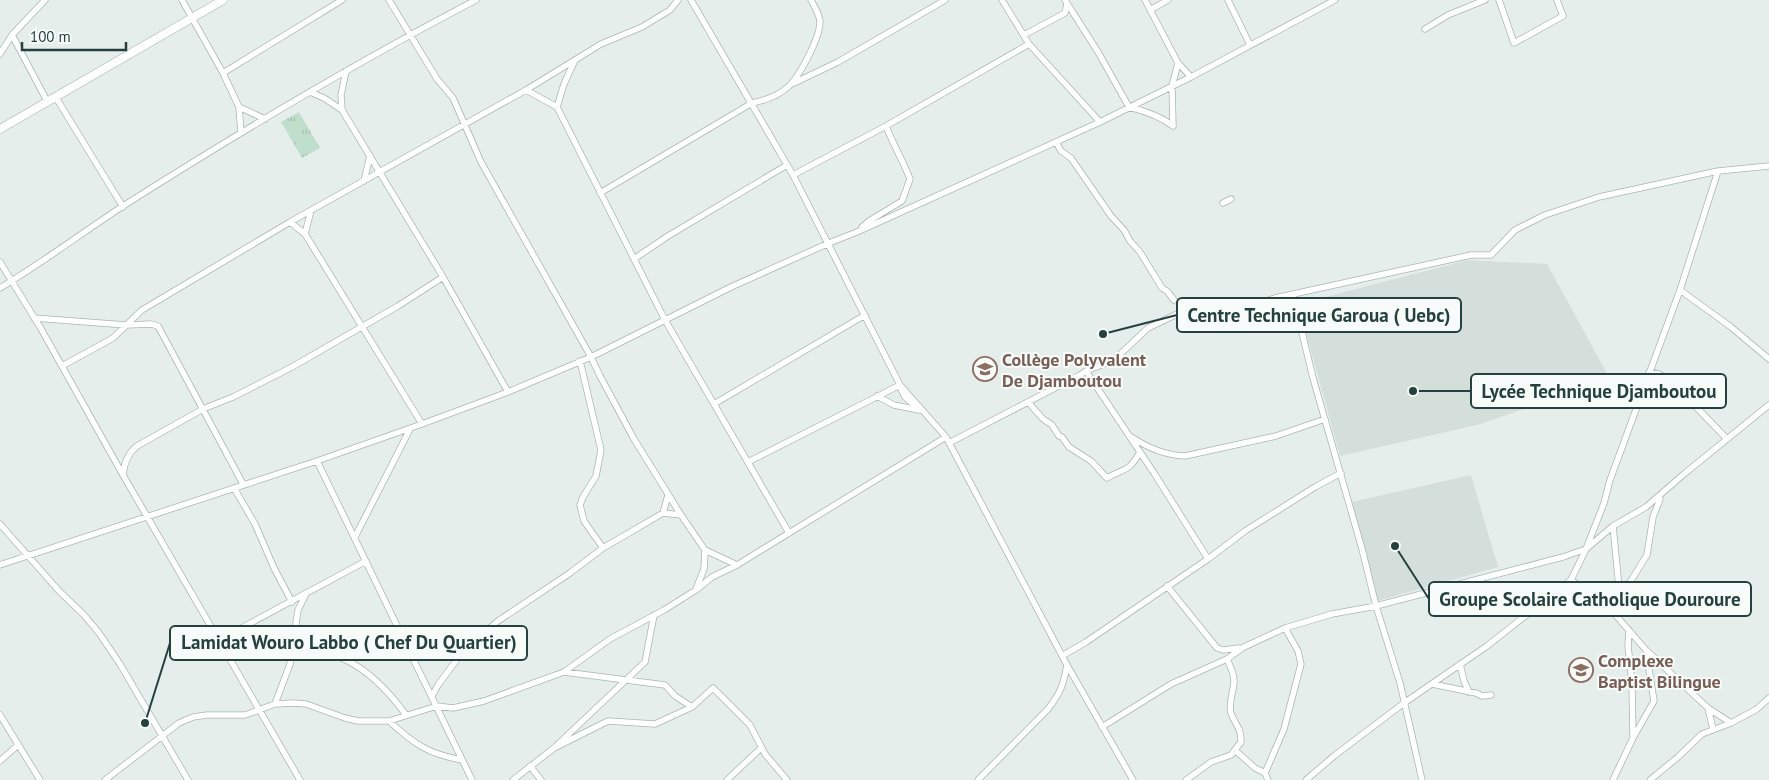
<svg xmlns="http://www.w3.org/2000/svg" width="1769" height="780" font-family="'PT Sans',sans-serif">
<defs>
<pattern id="park-tufts" width="24" height="20" patternUnits="userSpaceOnUse" patternTransform="scale(1.25)"><rect width="24" height="20" fill="#bfdfcc"/><path d="M3 7l-1-3M5 7V3M7 7l1-3M15 17l-1-3M17 17v-4M19 17l1-3" fill="none" stroke="#a4c1b0"/></pattern>
</defs>
<rect width="100%" height="100%" fill="#e6eeec"/>
<!-- built -->
<path fill="#d4dedb" d="M 1468,260 L 1547,264 L 1610,379 L 1481,424 L 1340,456 L 1298,304 Z
M 1471,475 L 1498,567 L 1377,601 L 1352,502 Z"/>
<!-- park -->
<path fill="url(#park-tufts)" d="M 299,112 L 320,148 L 302,158 L 281,122 Z"/>
<g fill="none" stroke-linecap="round" stroke-linejoin="round">
<defs>
<path id="minor" d="M 45,0 L 12,35 L 47,101
M 182,0 L 223,73 L 239,107 L 241,132
M 389,0 L 437,79 L 453,98 L 481,162 L 591,357 L 600,376 L 634,439 L 681,515 L 705,550 L 737,565
M 691,0 L 793,175 L 900,385 L 946,437 L 1067,665 L 1133,780
M 1002,0 L 1029,44 L 1100,122
M 1065,0 L 1098,52 L 1129,107 C 1145,111 1160,116 1173,126
M 1145,0 L 1178,63 L 1191,77
M 1228,0 L 1250,45
M 1499,0 L 1514,43 L 1563,16 L 1557,0
M 1150,10 L 1168,0
M 1425,29 L 1448,15 L 1485,0
M 1024,35 L 1065,13 L 1067,4
M 0,54 L 12,35
M 346,71 L 341,95 L 342,110 L 443,277 L 508,392
M 223,73 L 342,0
M 794,83 L 838,62 L 945,0
M 526,90 L 557,107 L 665,320 L 789,533
M 310,92 L 324,98 L 342,110
M 55,96 L 123,207
M 239,107 L 265,119
M 557,107 L 564,84 L 575,60
M 1173,126 L 1172,86 L 1178,63
M 1056,142 L 1061,151 L 1071,158 L 1111,216 L 1124,230 L 1130,241 L 1140,252 L 1162,288 L 1167,291 L 1174,300
M 793,175 L 886,126 L 1029,44
M 364,181 L 370,156
M 600,193 L 752,103 C 787,96 796,82 811,51 C 815,42 820,32 820,22 C 820,15 814,6 811,0
M 1223,203 L 1231,199
M 290,222 L 305,234 L 422,424
M 862,227 L 869,221 L 902,201 L 910,179 C 903,161 893,144 886,126
M 305,234 L 311,210
M 634,259 L 668,236 L 787,165
M 0,262 L 40,327 L 123,475 L 300,780
M 0,288 C 42,263 82,233 123,206 C 238,133 355,63 476,0
M 1680,290 L 1731,327 L 1769,359
M 1293,295 L 1313,378 L 1362,549 L 1376,606 L 1400,683 L 1422,780
M 34,318 L 126,325 L 151,324 L 158,326 L 243,484
M 580,361 L 601,450 L 596,476 L 583,497 L 580,505 L 584,521 L 603,548
M 62,366 L 113,338 L 142,310 L 290,222 L 526,90 L 601,44 L 642,27 L 670,10 L 678,0
M 1086,371 L 1154,473 L 1208,559
M 1649,372 L 1659,374 L 1673,383 L 1727,439
M 901,389 L 905,397 L 914,405
M 877,396 L 894,405 L 919,410
M 1028,402 L 1043,419 L 1052,425 L 1059,436 L 1062,437 L 1069,447 L 1091,461 L 1107,478 C 1126,467 1128,473 1140,452
M 714,404 L 865,315
M 1131,437 C 1149,448 1164,455 1185,456 L 1276,436 L 1325,419
M 949,443 L 1080,375 L 1086,371 L 1114,360 L 1148,328 L 1177,314 L 1240,309 L 1275,298 L 1471,255 L 1491,255 L 1515,230 L 1545,215 L 1599,197 L 1718,171 L 1769,166
M 317,461 L 472,780
M 748,462 L 900,385
M 123,475 C 124,464 128,453 137,446 L 203,409 L 233,397 L 292,367 L 398,306 L 443,277
M 234,488 L 255,524 L 274,568 L 292,602
M 663,513 L 668,495
M 0,524 L 59,591 L 84,615 L 99,633 L 120,664 L 188,780
M 1613,526 L 1620,598
M 355,537 L 410,429
M 0,565 L 317,461 L 422,424 L 508,392 L 591,357 L 731,287 L 829,243 L 857,232 L 1100,122 L 1191,77 L 1335,0
M 1571,580 L 1592,594 L 1612,611 L 1646,650 L 1708,708 L 1731,723
M 1167,586 L 1217,648 L 1223,650 L 1239,648
M 696,589 L 704,569 L 705,550
M 1612,611 L 1647,555 L 1653,517 L 1660,499
M 1629,630 L 1628,646 L 1632,683 L 1633,736
M 294,635 C 309,648 329,652 346,660 C 371,672 390,693 406,715
M 219,640 L 366,561
M 1062,656 L 1086,642 L 1208,559 L 1245,531 L 1315,487 L 1341,473
M 1460,664 L 1464,681 L 1469,692
M 564,672 L 665,685 L 675,696 L 692,707
M 1432,684 L 1476,693 L 1482,696 L 1491,695
M 432,696 L 438,685 L 458,658 L 475,640 L 498,621 L 570,573 L 603,548 L 634,530 L 663,513 L 681,515
M 275,704 L 290,664 L 298,610 L 305,596
M 1708,708 L 1713,729
M 0,715 L 40,780
M 389,721 L 437,706 L 453,708 L 484,701 L 564,672 L 610,639 L 664,610 L 696,590 L 712,577 L 737,565 L 789,533 L 946,437 L 944,435
M 1102,727 L 1171,684 L 1227,659 L 1244,647 L 1285,628 L 1332,614 L 1376,606 L 1563,557 L 1586,549 L 1613,526 L 1646,507 L 1684,474 L 1769,405
M 554,748 L 608,721 L 655,724 L 692,707 L 713,688 L 750,725 L 765,754 L 787,780
M 1236,751 L 1255,768 L 1265,773 L 1268,780
M 0,761 L 18,745
M 530,766 L 541,780
M 1265,773 L 1284,729 L 1301,664 L 1298,651 L 1285,628
M 105,780 L 179,723 L 193,717 L 207,715 L 245,715 L 275,704 L 293,703 L 306,704 L 345,718 L 358,721 L 389,721 C 414,744 428,754 462,760
M 513,780 L 554,748 L 645,662 L 654,615
M 727,780 L 761,748
M 978,780 L 1048,709 C 1061,692 1063,686 1067,665
M 1186,780 L 1211,762 L 1231,755 L 1241,742 C 1241,725 1235,726 1231,713 C 1228,703 1234,691 1234,681 C 1234,673 1230,666 1227,659
M 1306,780 L 1334,756 L 1404,703 L 1487,646 L 1571,580 L 1586,549 L 1604,503 L 1610,480 L 1680,290 L 1718,171
M 1613,780 L 1633,738 L 1654,701 L 1646,650
M 1650,780 L 1678,757 L 1702,734 L 1731,723 L 1757,709 L 1769,698"/>
<path id="secondary" d="M 0,129 L 223,0"/>
</defs>
<!-- minor casing -->
<use href="#minor" stroke="#a8b7b4" stroke-width="7"/>
<!-- secondary casing -->
<use href="#secondary" stroke="#a4bab5" stroke-width="9"/>
<!-- minor -->
<use href="#minor" stroke="#fff" stroke-width="5.5"/>
<!-- secondary -->
<use href="#secondary" stroke="#fff" stroke-width="8"/>
</g>
<!-- icons -->
<defs>
<symbol id="school-ring" viewBox="-11 -11 22 22"><circle r="9.5" fill="#f7fbf9" stroke="#8d6e63" stroke-width="1.5"/><path d="M0-5L7-2L0 1L-7-2ZM-4 1L0 2.5L4 1V4Q0 6-4 4Z" fill="#8d6e63"/></symbol>
</defs>
<g fill-rule="evenodd">
<use href="#school-ring" x="971" y="355" width="28" height="28"/>
<use href="#school-ring" x="1567" y="656" width="28" height="28"/>
</g>
<g text-anchor="middle" dominant-baseline="central" stroke-width="4" stroke-linejoin="round" paint-order="stroke">
<!-- education labels -->
<g font-size="18" font-weight="bold" fill="#785e54" stroke="#f7fbf9" text-anchor="start">
<text x="1002" y="359">Collège Polyvalent<tspan x="1002" dy="21">De Djamboutou</tspan></text>
<text x="1598" y="660">Complexe<tspan x="1598" dy="21">Baptist Bilingue</tspan></text>
</g>
</g>
<!-- callouts -->
<path fill="none" stroke="#24413d" stroke-width="2" d="M1103 334L1177 315M1413 391L1471 391M1395 546L1429 599M145 723L170 643"/>
<g fill="#24413d" stroke="#f7fbf9" stroke-width="2">
<circle cx="1103" cy="334" r="5"/>
<circle cx="1413" cy="391" r="5"/>
<circle cx="1395" cy="546" r="5"/>
<circle cx="145" cy="723" r="5"/>
</g>
<g fill="#f7fbf9" stroke="#24413d" stroke-width="2">
<rect x="1177" y="298" width="284" height="34" rx="5"/>
<rect x="1471" y="374" width="255" height="34" rx="5"/>
<rect x="1429" y="582" width="322" height="34" rx="5"/>
<rect x="170" y="626" width="357" height="34" rx="5"/>
</g>
<g font-size="19" text-anchor="middle" font-weight="bold" fill="#24413d">
<text x="1319" y="322">Centre Technique Garoua ( Uebc)</text>
<text x="1599" y="398">Lycée Technique Djamboutou</text>
<text x="1590" y="606">Groupe Scolaire Catholique Douroure</text>
<text x="349" y="649">Lamidat Wouro Labbo ( Chef Du Quartier)</text>
</g>
<!-- scale -->
<path d="M22 42v8h104v-8" fill="none" stroke="#24413d" stroke-width="2.5"/>
<text x="30" y="42" font-size="15" fill="#24413d" stroke="#f7fbf9" stroke-width="4" paint-order="stroke">100 m</text>
</svg>
